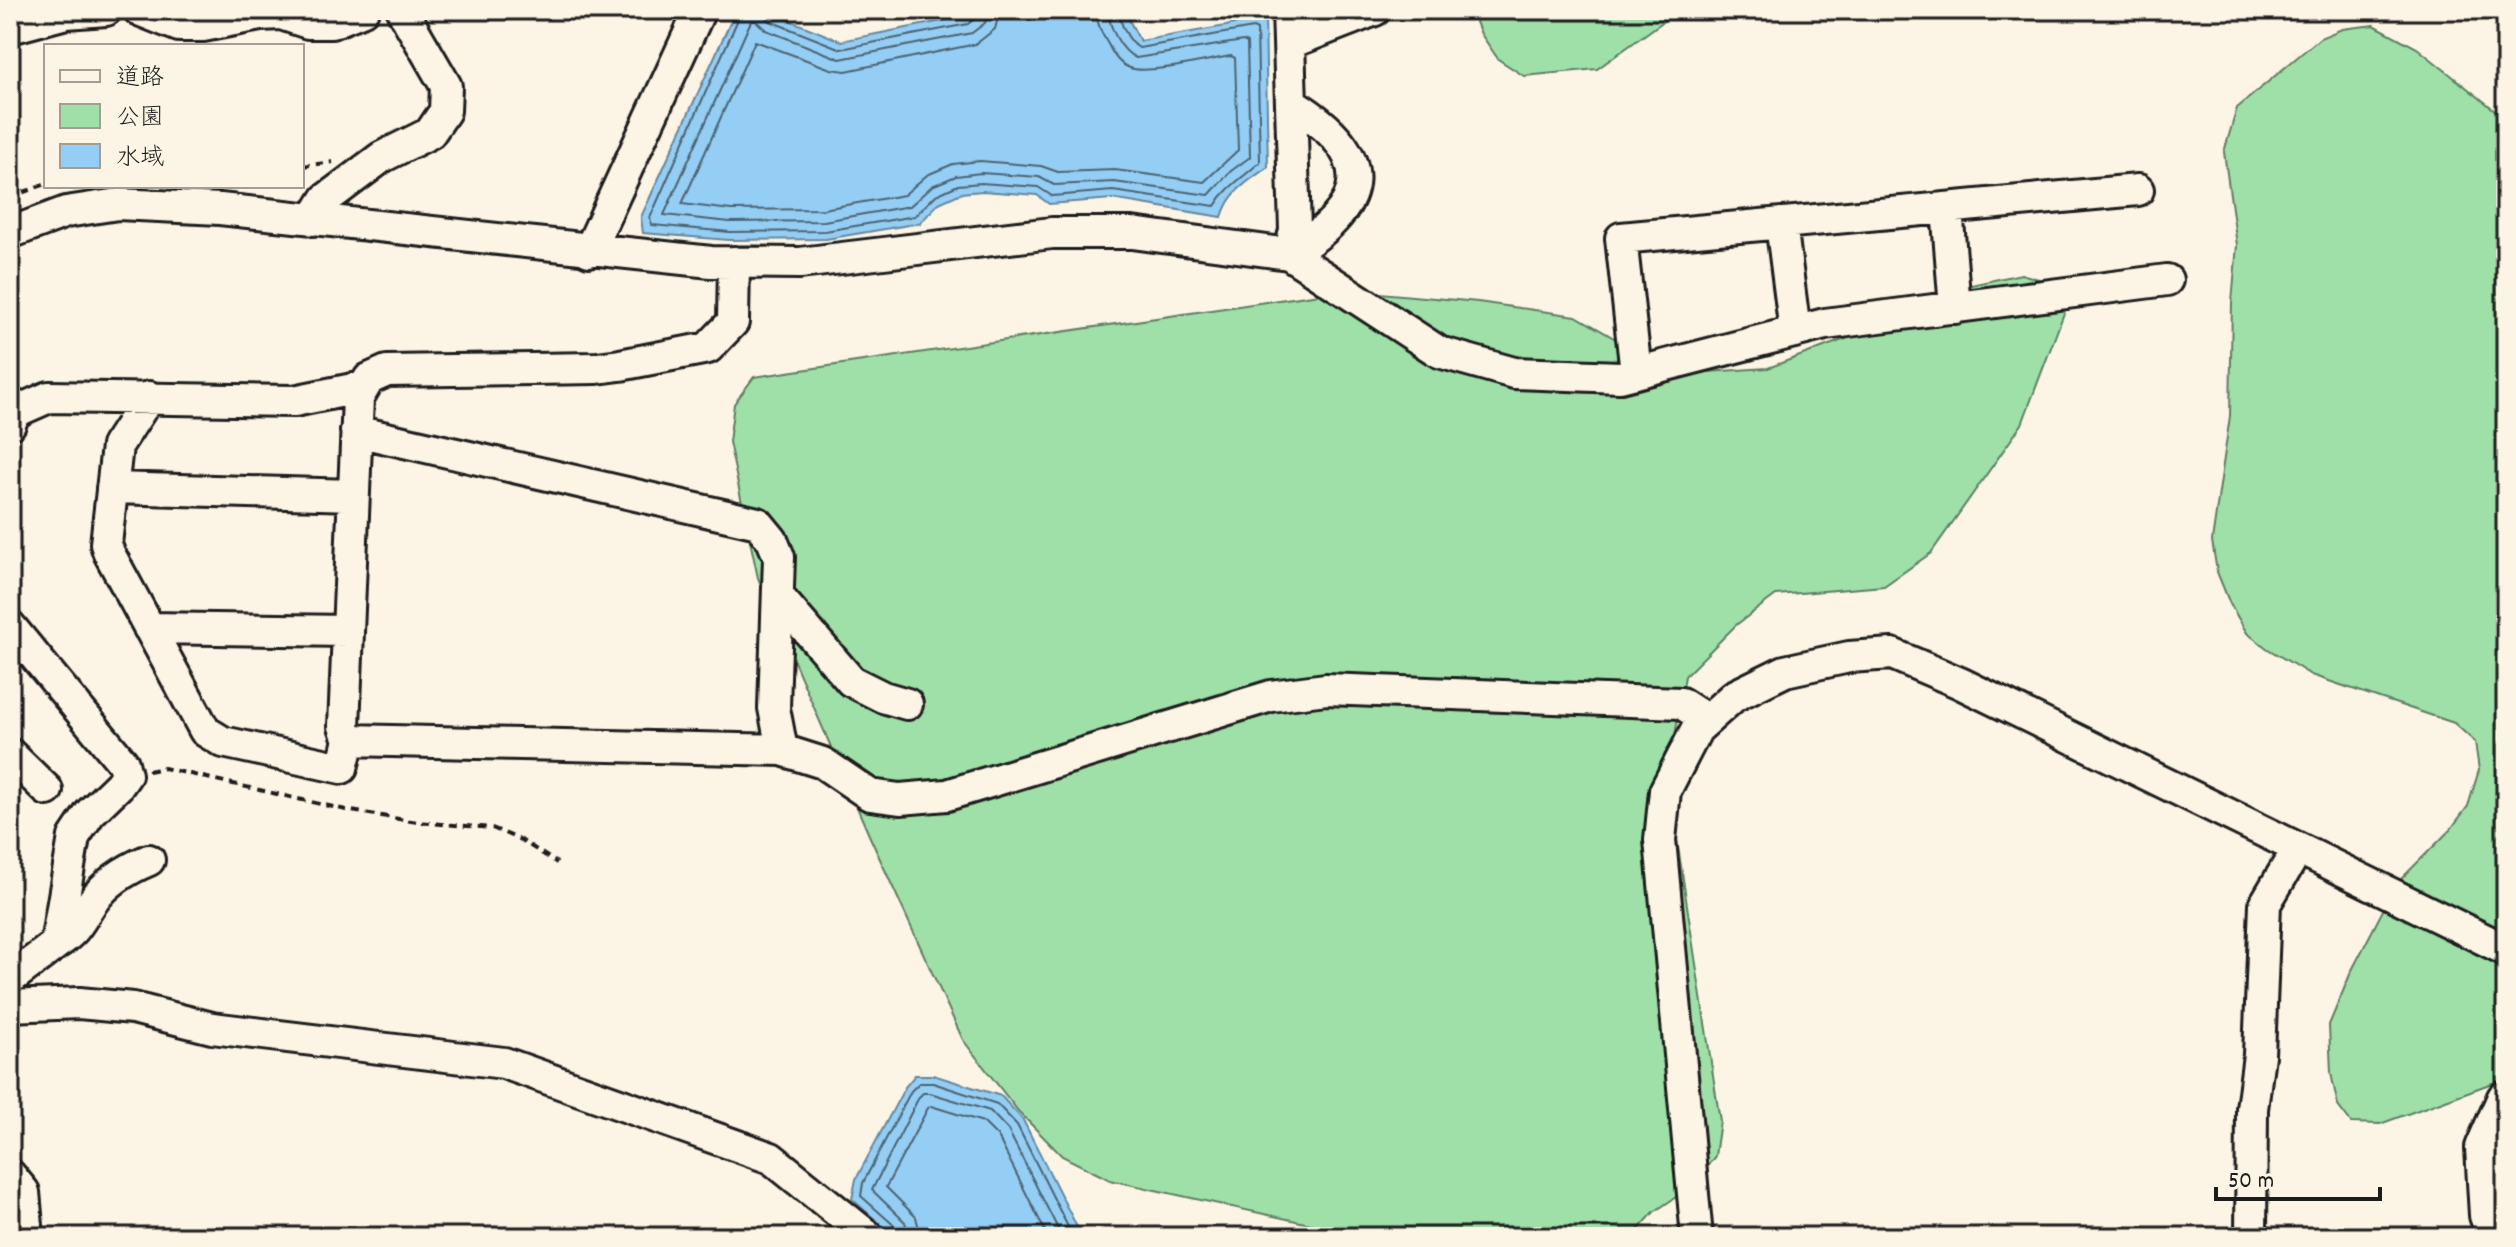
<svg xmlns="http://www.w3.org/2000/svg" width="2516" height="1247" font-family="Dekko,'Klee One',sans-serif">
<rect width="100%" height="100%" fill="#fcf5e5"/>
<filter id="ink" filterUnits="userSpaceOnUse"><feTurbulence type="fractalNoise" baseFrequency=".0125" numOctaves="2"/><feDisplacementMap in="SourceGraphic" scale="16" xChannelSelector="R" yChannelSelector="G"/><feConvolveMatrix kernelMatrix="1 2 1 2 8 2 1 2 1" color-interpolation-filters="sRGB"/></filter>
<g filter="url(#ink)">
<!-- green -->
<path fill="#9fe0a9" stroke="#5e7e62" stroke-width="2" d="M 1471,10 L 1679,10 L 1597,69 L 1524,76 L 1498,59 L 1481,34 Z
M 2374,25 L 2417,48 L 2506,119 L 2506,1078 L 2380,1124 L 2351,1123 L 2338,1106 L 2331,1073 L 2329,1025 L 2351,972 L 2397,883 L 2450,830 L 2468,806 L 2479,770 L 2475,742 L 2454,723 L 2311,675 L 2268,649 L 2247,633 L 2230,604 L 2217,572 L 2212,541 L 2230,416 L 2232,302 L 2237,245 L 2224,152 L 2237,108 L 2320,38 L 2342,29 Z
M 2021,274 L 2060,285 L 2067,305 L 2022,424 L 1931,553 L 1884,586 L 1776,595 L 1736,625 L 1685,676 L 1672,753 L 1675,827 L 1720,1121 L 1715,1156 L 1692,1186 L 1654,1212 L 1632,1237 L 1351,1237 L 1346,1232 L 1110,1180 L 1062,1156 L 1018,1111 L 963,1040 L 869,835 L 758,578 L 729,442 L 734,404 L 754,377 L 1347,290 L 1478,302 L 1576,316 L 1676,374 L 1768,368 L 1856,335 L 1935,293 Z"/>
<!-- water -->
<path fill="#95cef4" stroke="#65879e" stroke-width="2" d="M 736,10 L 764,10 L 841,41 L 967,16 L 973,10 L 1128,10 L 1127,16 L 1140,41 L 1226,26 L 1265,16 L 1268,167 C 1248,181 1229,192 1222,217 L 1112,199 L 1049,204 L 1037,195 L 982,191 L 961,193 L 939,203 L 920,223 L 826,239 L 729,240 L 643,233 L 641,217 Z
M 915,1075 L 933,1075 L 1001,1096 L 1023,1120 L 1082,1237 L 895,1237 L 852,1199 L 856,1179 L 905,1087 Z"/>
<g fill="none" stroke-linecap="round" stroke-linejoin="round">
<!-- shore -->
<path stroke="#4c6372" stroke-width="2" d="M 742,10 L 650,218 L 652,225 L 730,232 L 825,231 L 915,216 L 936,195 L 958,185 L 981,183 L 1038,187 L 1052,196 L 1113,191 L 1215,206 C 1226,187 1244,177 1260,162 L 1257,30 L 1253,28 L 1139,48 C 1129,42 1118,22 1120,10
M 764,10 L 765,16 L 770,21 L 841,49 L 968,24 L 977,17 L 978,10
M 988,10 L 985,23 L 972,33 L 840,59 L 766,30 L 756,21 L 751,21 L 664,215 L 730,222 L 824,221 L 910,206 L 932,186 L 956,176 L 981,173 L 1039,177 L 1054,185 L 1114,182 L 1209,195 L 1231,171 L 1250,157 L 1247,43 L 1243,41 L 1136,58 C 1121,51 1108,27 1109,10
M 1000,10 L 995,29 L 976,44 L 846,71 L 831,69 L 755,41 L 682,204 L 731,210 L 823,209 L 904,195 L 927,175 L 953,164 L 980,161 L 1041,166 L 1058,172 L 1115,170 L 1204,182 L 1238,150 L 1235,58 L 1231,56 C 1210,59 1148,75 1130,68 C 1119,64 1114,56 1109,46 C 1102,34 1096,24 1097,10
M 899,1237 L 897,1228 L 861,1196 L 863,1183 L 911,1091 L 919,1083 L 933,1083 L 997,1104 L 1017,1125 L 1073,1237
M 909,1237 L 905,1222 L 872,1190 L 919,1097 L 923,1093 L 930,1093 L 990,1111 L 1008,1130 L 1062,1237
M 921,1237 L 916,1217 L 886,1187 L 928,1108 L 931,1106 L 983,1122 L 998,1137 L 1048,1237"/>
<defs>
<path id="minor" d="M 139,10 L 179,26 L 203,26 L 260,15 L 281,14 L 308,23 L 331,23 L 363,10
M 1288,10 L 1295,230 L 1289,254
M 10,28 L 66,13 L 106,10
M 1290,43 L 1375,10
M 1947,208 L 1955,308
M 313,220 L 326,199 L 382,157 L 430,133 L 445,111 L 446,86 L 402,10
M 1781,223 L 1795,332
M 10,233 L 66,212 L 118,204 L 220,209 L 711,262 L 800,263 L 1052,233 L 1132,233 L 1289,254 L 1439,352 L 1514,373 L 1620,377 L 1825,324 L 2167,280
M 589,251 L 700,10
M 1289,254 C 1372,205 1377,155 1292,103
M 1636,373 L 1621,238 L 2138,190
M 149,397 L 117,446 L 106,544 L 109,553 L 205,731 L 223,742 L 342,768 L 349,740 L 344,726 L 358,398 L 369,379 L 387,371 L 597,368 L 620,365 L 708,348 L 733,322 L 734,262
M 10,424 L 15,412 L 49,397 L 294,401 L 363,387
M 356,431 L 758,523 L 772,540 L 779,557 L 774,708 L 782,750
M 112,488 L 353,495
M 778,596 L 851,681 L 883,697 L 907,704
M 10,626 L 123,763 L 126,775 L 119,785 L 90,813 L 74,837 L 56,944 L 10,979
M 149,628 L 348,631
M 349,740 L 782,750 L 823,763 L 870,795 L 900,799 L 947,795 L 1271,696 L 1326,689 L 1681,703 L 1707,720
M 10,754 L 47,790
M 56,944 C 79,929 78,922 93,901 C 107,881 127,869 149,860
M 10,1006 L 79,1003 L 133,1008 L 212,1028 L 504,1063 L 771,1158 L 869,1237
M 10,1175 L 24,1192 L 28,1237
M 1697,1237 L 1660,840 L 1665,791 L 1697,729 L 1734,696 L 1785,671 L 1849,657 L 1892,654 L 1960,683 L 2506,950
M 2251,1237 L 2252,1109 L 2259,1055 L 2265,904 L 2297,850"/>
<path id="major" d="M 2497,1237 L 2489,1215 L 2485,1148 L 2506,1100"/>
</defs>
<!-- minor casing -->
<use href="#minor" stroke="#1c1c1c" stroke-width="36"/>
<!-- major casing -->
<use href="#major" stroke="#1c1c1c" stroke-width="44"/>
<!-- path -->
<path stroke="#1c1c1c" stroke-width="4" stroke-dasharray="8 6" stroke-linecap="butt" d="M 302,166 L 333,162
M 10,197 L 46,184
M 148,771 L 164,768 L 346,810 L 417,822 L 492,828 L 521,840 L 557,863"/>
<!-- minor -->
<use href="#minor" stroke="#fcf5e5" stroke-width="30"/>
<!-- major -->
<use href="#major" stroke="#fcf5e5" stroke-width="38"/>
</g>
</g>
<!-- margin -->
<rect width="2516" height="1247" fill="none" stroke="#fcf5e5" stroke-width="40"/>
<rect x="20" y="20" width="2476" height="1207" fill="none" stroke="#1c1c1c" stroke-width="3" filter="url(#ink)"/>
<!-- legend -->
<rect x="44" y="44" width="260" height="144" fill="#fcf5e5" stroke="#a29e95" stroke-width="2"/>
<rect x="60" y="70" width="40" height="12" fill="#fcf5e5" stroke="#a29e95" stroke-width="2"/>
<text x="116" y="84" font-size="24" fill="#1c1c1c">道路</text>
<rect x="60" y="104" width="40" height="24" fill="#9fe0a9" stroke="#a29e95" stroke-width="2"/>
<text x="116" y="124" font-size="24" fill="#1c1c1c">公園</text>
<rect x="60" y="144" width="40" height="24" fill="#95cef4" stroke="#a29e95" stroke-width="2"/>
<text x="116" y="164" font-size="24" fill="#1c1c1c">水域</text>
<!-- scale -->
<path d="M2216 1187v12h164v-12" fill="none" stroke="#1c1c1c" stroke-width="4"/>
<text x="2228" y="1187" font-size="24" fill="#1c1c1c" stroke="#fcf5e5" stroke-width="6" paint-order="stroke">50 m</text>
</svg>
